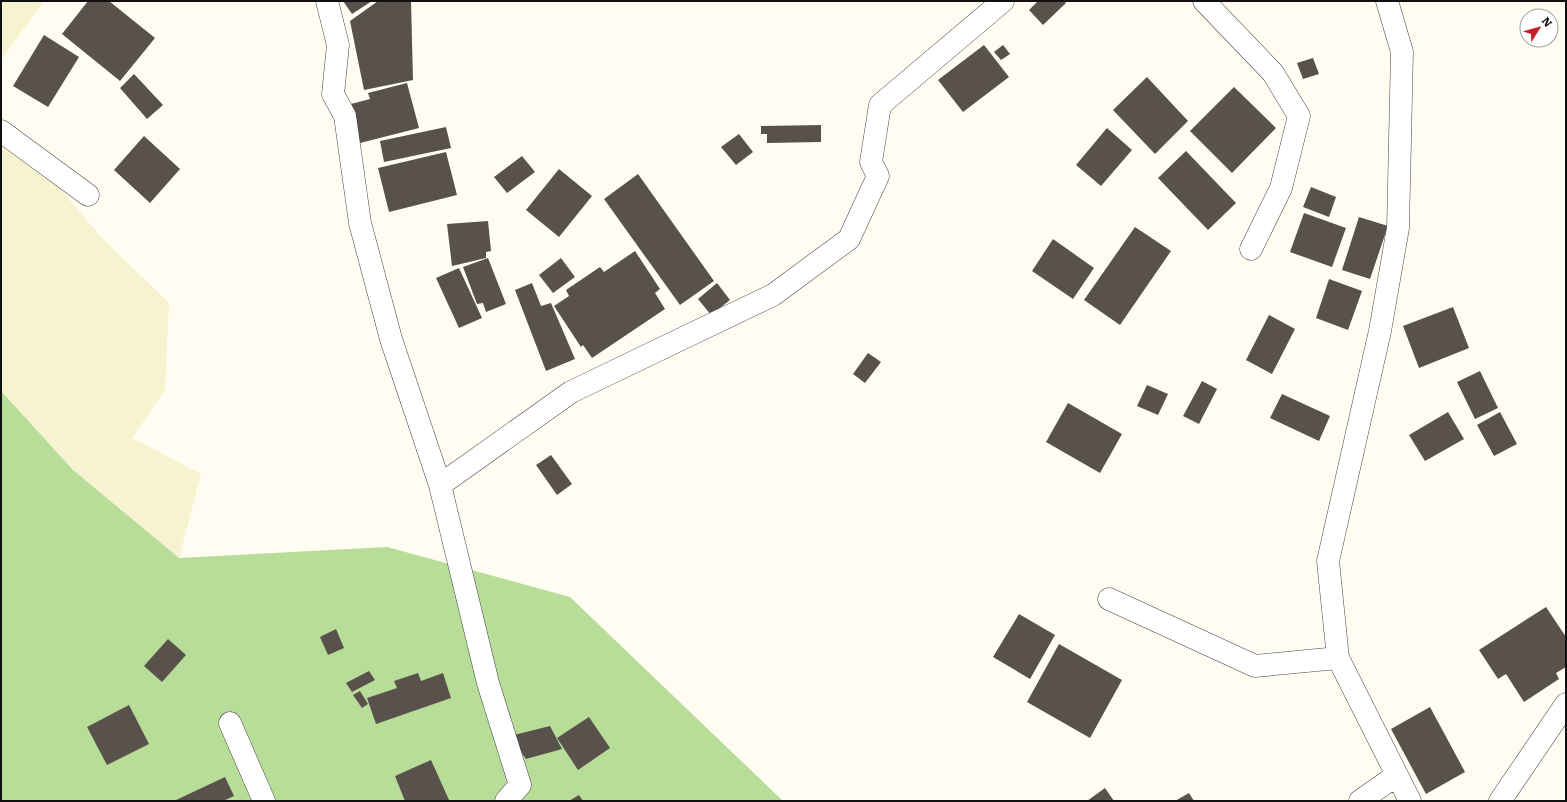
<svg xmlns="http://www.w3.org/2000/svg" width="1567" height="802" font-family="Literata,serif">
<rect width="100%" height="100%" fill="#fffdf2"/>
<!-- farmland -->
<path fill="#f7f3d1" d="M 1,1 L 44,1 L 1,60 Z
M 1,119 L 101,237 L 169,303 L 165,390 L 132,438 L 201,474 L 179,558 L 73,470 L 1,391 Z"/>
<!-- forest -->
<path fill="#b7dd98" d="M 1,391 L 73,470 L 179,558 L 387,547 L 570,597 L 783,801 L 1,801 Z"/>
<!-- building -->
<path fill="#59514b" d="M 88,1 L 109,1 L 155,38 L 120,81 L 62,34 Z
M 343,1 L 372,1 L 352,14 Z
M 378,1 L 411,1 L 413,80 L 364,90 L 350,21 Z
M 1038,1 L 1064,1 L 1066,3 L 1043,25 L 1029,10 Z
M 44,35 L 79,57 L 48,107 L 13,86 Z
M 984,45 L 1009,77 L 963,112 L 938,80 Z
M 1003,45 L 1010,54 L 1001,60 L 994,52 Z
M 1313,58 L 1319,74 L 1303,79 L 1297,63 Z
M 134,74 L 163,105 L 147,119 L 120,88 Z
M 1147,77 L 1188,121 L 1155,154 L 1113,110 Z
M 407,83 L 419,128 L 360,143 L 351,104 L 370,99 L 368,93 Z
M 1234,87 L 1276,128 L 1232,173 L 1190,131 Z
M 821,125 L 821,142 L 767,143 L 767,134 L 761,134 L 761,126 Z
M 446,127 L 451,148 L 384,162 L 380,141 Z
M 1107,128 L 1132,150 L 1101,186 L 1076,165 Z
M 739,134 L 753,152 L 736,165 L 721,147 Z
M 144,136 L 180,169 L 150,203 L 114,170 Z
M 1186,151 L 1236,203 L 1208,230 L 1158,178 Z
M 446,152 L 457,195 L 389,212 L 378,168 Z
M 522,156 L 535,172 L 507,193 L 494,177 Z
M 559,169 L 592,196 L 559,237 L 526,210 Z
M 638,174 L 714,281 L 680,305 L 604,199 Z
M 1311,187 L 1336,197 L 1329,217 L 1303,207 Z
M 1304,213 L 1346,228 L 1332,267 L 1290,252 Z
M 1359,217 L 1388,226 L 1370,279 L 1342,270 Z
M 488,221 L 491,251 L 486,252 L 486,258 L 452,266 L 447,224 Z
M 1135,227 L 1171,251 L 1120,325 L 1084,300 Z
M 1053,239 L 1094,268 L 1073,299 L 1032,271 Z
M 635,251 L 660,289 L 655,293 L 665,309 L 592,358 L 583,345 L 581,347 L 554,306 L 569,296 L 566,290 L 600,267 L 604,272 Z
M 488,258 L 506,304 L 486,312 L 483,303 L 477,304 L 463,267 Z
M 561,258 L 575,277 L 553,293 L 539,275 Z
M 459,268 L 482,318 L 459,328 L 436,278 Z
M 1329,279 L 1362,291 L 1348,330 L 1316,318 Z
M 532,283 L 541,306 L 551,303 L 575,359 L 546,371 L 515,290 Z
M 717,283 L 730,300 L 711,315 L 698,299 Z
M 1453,307 L 1469,348 L 1419,368 L 1403,326 Z
M 1269,315 L 1295,329 L 1272,374 L 1246,360 Z
M 868,353 L 881,362 L 865,383 L 853,374 Z
M 1480,371 L 1498,408 L 1475,419 L 1457,382 Z
M 1202,381 L 1217,389 L 1199,424 L 1183,416 Z
M 1147,385 L 1168,394 L 1158,415 L 1137,406 Z
M 1282,394 L 1330,416 L 1319,441 L 1270,418 Z
M 1068,403 L 1122,434 L 1100,473 L 1046,442 Z
M 1448,412 L 1464,439 L 1425,461 L 1409,435 Z
M 1500,412 L 1517,444 L 1494,456 L 1477,425 Z
M 551,455 L 572,484 L 557,495 L 536,465 Z
M 1546,607 L 1566,637 L 1566,667 L 1556,673 L 1559,679 L 1524,702 L 1506,674 L 1498,679 L 1479,650 Z
M 1019,614 L 1055,635 L 1030,679 L 993,657 Z
M 336,629 L 344,648 L 328,655 L 320,637 Z
M 168,639 L 186,655 L 162,682 L 144,666 Z
M 1059,644 L 1122,680 L 1090,738 L 1027,702 Z
M 369,671 L 375,680 L 352,692 L 346,683 Z
M 418,673 L 421,681 L 443,673 L 451,698 L 376,724 L 367,698 L 397,688 L 394,681 Z
M 360,691 L 368,704 L 362,708 L 353,695 Z
M 129,705 L 149,744 L 107,765 L 87,727 Z
M 1430,707 L 1465,772 L 1426,794 L 1391,729 Z
M 589,717 L 610,748 L 578,770 L 557,738 Z
M 550,726 L 562,749 L 526,759 L 510,736 Z
M 431,760 L 449,800 L 405,801 L 395,776 Z
M 225,777 L 234,796 L 223,801 L 174,801 Z
M 1105,788 L 1114,801 L 1087,801 Z
M 1189,793 L 1194,801 L 1175,801 Z
M 579,795 L 583,801 L 569,801 Z"/>
<g fill="none" stroke-linecap="round" stroke-linejoin="round">
<defs>
<path id="minor" d="M 327,1 L 338,45 L 333,94 L 345,116 L 360,223 L 391,339 L 440,485 L 488,683 L 520,785 L 506,801
M 1204,1 L 1273,73 L 1299,116 L 1281,188 L 1251,249
M 1387,1 L 1402,52 L 1398,228 L 1380,331 L 1328,561 L 1338,658 L 1410,801
M 1,131 L 88,195
M 440,485 L 571,392 L 773,295 L 849,239 L 878,176 L 871,162 L 880,105 L 1003,1
M 1109,599 L 1255,666 L 1338,658
M 230,723 L 264,801
M 1360,801 L 1397,775
M 1500,801 L 1566,704"/>
</defs>
<!-- minor casing -->
<use href="#minor" stroke="#434343" stroke-width="23"/>
<!-- minor -->
<use href="#minor" stroke="#fff" stroke-width="22"/>
</g>
<!-- border -->
<rect width="1567" height="802" fill="none" stroke="#101010" stroke-width="4"/>
<!-- north arrow -->
<g transform="translate(1539 28) rotate(53)"><circle r="19" fill="#ffffff" stroke="#9f9f9f"/>
<path d="M0-3L7 15L0 10L-7 15Z" fill="#c62129"/>
<text y="-6" font-size="11" font-weight="bold" text-anchor="middle" fill="#101010">N</text>
</g>
</svg>
